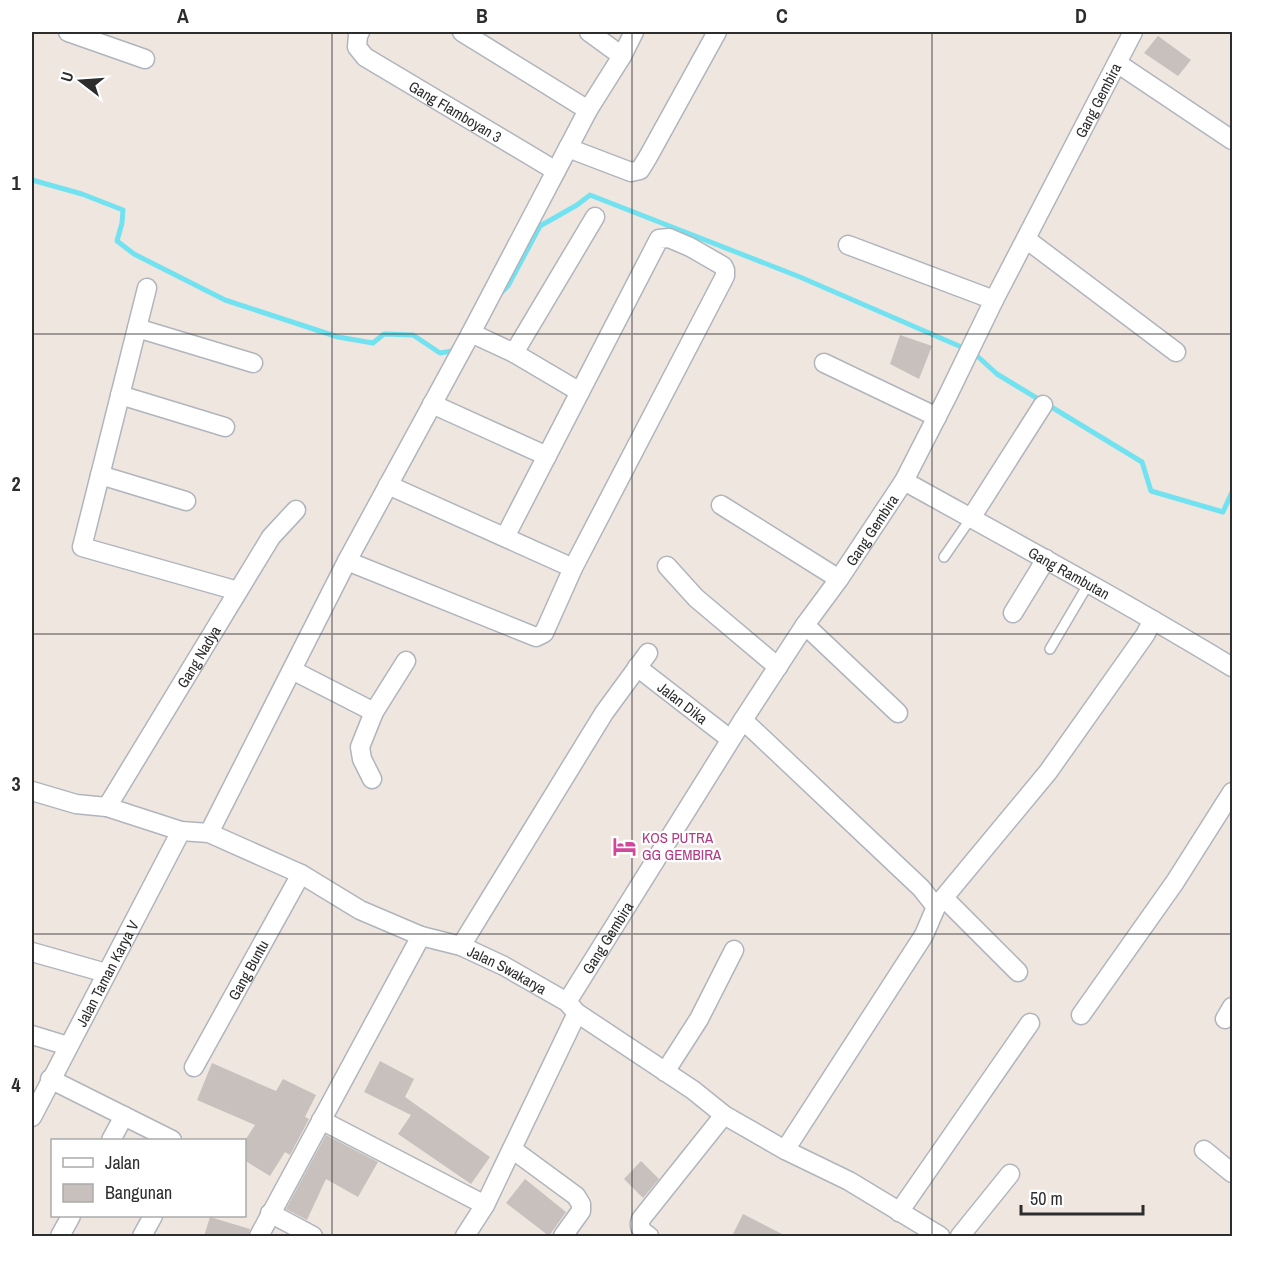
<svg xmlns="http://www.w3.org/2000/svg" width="1264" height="1268" font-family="'Archivo Narrow',sans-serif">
<rect width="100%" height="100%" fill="#efe6e0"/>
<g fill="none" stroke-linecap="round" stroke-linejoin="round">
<!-- stream -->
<path stroke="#73e2f0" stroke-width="5" d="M 32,180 L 82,194 L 123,210 L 122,223 L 117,241 L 134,254 L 225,300 L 338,337 L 373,343 L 384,334 L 413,335 L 440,353 L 452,351 L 454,348
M 503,291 L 508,286 L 540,226 L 577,205 L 590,195 L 800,277 L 959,346
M 975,354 L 997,374 L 1142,462 L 1151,491 L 1223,512 L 1232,492"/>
</g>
<!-- building -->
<path fill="#c7c0bc" d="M 1158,36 L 1191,60 L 1178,76 L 1144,53 Z
M 900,335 L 932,346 L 919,379 L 890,364 Z
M 380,1061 L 414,1079 L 405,1097 L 490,1157 L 471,1184 L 398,1134 L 411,1115 L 364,1092 Z
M 212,1063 L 276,1091 L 283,1079 L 316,1095 L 305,1117 L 309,1119 L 290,1155 L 285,1152 L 270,1176 L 244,1160 L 244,1142 L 255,1125 L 197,1100 Z
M 326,1135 L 378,1162 L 358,1197 L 326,1179 L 307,1220 L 286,1209 Z
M 641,1161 L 659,1179 L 643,1198 L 624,1179 Z
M 525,1179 L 566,1212 L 549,1236 L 506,1203 Z
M 743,1214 L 786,1236 L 732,1236 Z
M 210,1217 L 250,1229 L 248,1236 L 204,1236 Z"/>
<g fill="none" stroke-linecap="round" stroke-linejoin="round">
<defs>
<path id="service" d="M 944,557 L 971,518
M 1050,649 L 1089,583"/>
<g id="minor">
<path d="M 68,32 L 145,59"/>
<path id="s1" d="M 360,32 L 358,35 L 357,47 L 365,57 L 556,171"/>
<path d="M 462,32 L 588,110"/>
<path d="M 589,32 L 622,56"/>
<path d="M 1117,63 L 1232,140"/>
<path d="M 568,148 L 631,172 L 640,170 L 648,157 L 717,32"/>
<path d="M 1026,239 L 1176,352"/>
<path d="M 848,245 L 994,300"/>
<path d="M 147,288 L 82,547 L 238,591"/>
<path d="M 137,328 L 253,363"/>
<path d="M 471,333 L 514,353 L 595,217"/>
<path d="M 514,353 L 580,392"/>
<path d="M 824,363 L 937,417"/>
<path d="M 120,395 L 225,427"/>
<path d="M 432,404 L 547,456"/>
<path d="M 100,475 L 186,501"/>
<path id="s2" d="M 904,481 C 1014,542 1125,602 1232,667"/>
<path d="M 388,485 L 573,568"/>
<path d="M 721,505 L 839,579"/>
<path d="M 971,518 L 1043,405"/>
<path d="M 347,561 L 536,637 L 544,633 L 573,568 L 725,276 L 725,270 L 723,266 L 690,247 L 669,238 L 659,239 L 505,537"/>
<path d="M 667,566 L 696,598 L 778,667"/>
<path d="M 1013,613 L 1046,559"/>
<path d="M 805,625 L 898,713"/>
<path id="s3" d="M 637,667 L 730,739"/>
<path d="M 292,670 L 374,712"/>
<path d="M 743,720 L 921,888 L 936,907 L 924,935 L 785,1150"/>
<path d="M 372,779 L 362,759 L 360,747 L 374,712 L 406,661"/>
<path id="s4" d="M 32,791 L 76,804 L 107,807 L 181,831 L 209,833 L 301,874 L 360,910 L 421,936 L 461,946 L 504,966 L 567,1002 L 577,1013 L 693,1090 L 724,1115 L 785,1150 L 849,1181 L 940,1236"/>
<path id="s5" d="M 107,807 L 271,537 L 296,510"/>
<path d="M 209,833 L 347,561 L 471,333 L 588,110 L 622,56 L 634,32"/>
<path d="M 944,898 L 1018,972"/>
<path d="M 936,907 L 1048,772 L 1145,635 L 1153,620"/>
<path d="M 461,946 L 604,713 L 648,653"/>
<path d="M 32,952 L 106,973"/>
<path id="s6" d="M 567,1002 L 743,720 L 805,625 L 839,579 L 904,481 L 948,395 L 994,300 L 1133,32"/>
<path d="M 1081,1015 L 1175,882 L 1232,792"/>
<path d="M 1225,1019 L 1232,1007"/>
<path d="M 32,1035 L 68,1046"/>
<path id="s7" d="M 194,1067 L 301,874"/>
<path d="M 665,1072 L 699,1019 L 734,950"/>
<path d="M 50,1079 L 172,1140"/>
<path id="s8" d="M 32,1117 L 181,831"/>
<path d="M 321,1120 L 485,1205"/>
<path d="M 111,1140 L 124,1116"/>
<path d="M 512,1149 L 576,1196 L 581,1204 L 581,1211 L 563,1236"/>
<path d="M 1204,1150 L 1232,1173"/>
<path d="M 899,1212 L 1030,1023"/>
<path d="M 270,1213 L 313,1236"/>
<path d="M 60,1236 L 71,1216"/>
<path d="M 142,1236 L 153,1216"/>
<path d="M 259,1236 L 421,936"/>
<path d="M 465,1236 L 485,1205 L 577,1013"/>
<path d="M 649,1236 C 642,1232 638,1227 641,1219 L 724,1115"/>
<path d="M 960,1236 L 1010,1174"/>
</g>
</defs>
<!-- service casing -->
<use href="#service" stroke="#b0b5bd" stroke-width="12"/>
<!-- minor casing -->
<use href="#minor" stroke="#b0b5bd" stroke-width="21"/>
<!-- service -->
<use href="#service" stroke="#fff" stroke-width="9"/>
<!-- minor -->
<use href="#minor" stroke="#fff" stroke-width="18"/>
</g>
<!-- grid -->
<path fill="none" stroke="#2d2d2d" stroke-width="1.5" stroke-opacity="0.55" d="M 332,32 L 332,1236M 632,32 L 632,1236M 932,32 L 932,1236M 32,334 L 1232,334M 32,634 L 1232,634M 32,934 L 1232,934"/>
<!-- icons -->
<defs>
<symbol id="hotel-bare" viewBox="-9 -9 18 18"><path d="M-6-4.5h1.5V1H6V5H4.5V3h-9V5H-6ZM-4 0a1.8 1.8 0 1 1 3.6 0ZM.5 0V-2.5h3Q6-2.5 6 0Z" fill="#d1479c" stroke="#fff" stroke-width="2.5" paint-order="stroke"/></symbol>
</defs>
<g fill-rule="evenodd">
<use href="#hotel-bare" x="608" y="830" width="33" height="33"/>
</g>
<g text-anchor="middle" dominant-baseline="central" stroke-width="4.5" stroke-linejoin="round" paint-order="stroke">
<!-- street labels -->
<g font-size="15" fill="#2d2d2d" stroke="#fff">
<text stroke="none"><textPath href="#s6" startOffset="1048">Gang Gembira</textPath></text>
<text stroke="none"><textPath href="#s1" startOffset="134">Gang Flamboyan 3</textPath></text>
<text stroke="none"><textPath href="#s6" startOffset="562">Gang Gembira</textPath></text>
<text stroke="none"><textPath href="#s2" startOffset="189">Gang Rambutan</textPath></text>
<text stroke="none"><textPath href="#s5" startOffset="176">Gang Nadya</textPath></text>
<text stroke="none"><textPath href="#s3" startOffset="58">Jalan Dika</textPath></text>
<text stroke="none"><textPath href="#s6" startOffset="76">Gang Gembira</textPath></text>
<text stroke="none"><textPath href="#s4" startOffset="512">Jalan Swakarya</textPath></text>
<text stroke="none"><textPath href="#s7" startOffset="111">Gang Buntu</textPath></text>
<text stroke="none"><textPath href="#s8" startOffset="162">Jalan Taman Karya V</textPath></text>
</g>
<!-- hotel labels -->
<g font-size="15" fill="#b23c85" stroke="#fff" text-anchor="start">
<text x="642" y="837">KOS PUTRA<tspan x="642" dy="17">GG GEMBIRA</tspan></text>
</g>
</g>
<!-- border -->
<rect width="1264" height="1268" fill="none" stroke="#ffffff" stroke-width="66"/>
<!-- legend -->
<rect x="51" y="1139" width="195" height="78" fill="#ffffff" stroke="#ababab" stroke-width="1.5"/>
<rect x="63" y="1158" width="30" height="9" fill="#ffffff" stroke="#ababab" stroke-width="1.5"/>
<text x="105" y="1169" font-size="18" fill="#2d2d2d">Jalan</text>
<rect x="63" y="1184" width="30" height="18" fill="#c7c0bc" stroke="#ababab" stroke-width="1.5"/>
<text x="105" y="1199" font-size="18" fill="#2d2d2d">Bangunan</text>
<!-- north arrow -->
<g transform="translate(81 81) rotate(287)" stroke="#ffffff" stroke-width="4.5" paint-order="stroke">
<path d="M0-4.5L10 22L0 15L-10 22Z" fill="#2d2d2d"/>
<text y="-9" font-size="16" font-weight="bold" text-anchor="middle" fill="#2d2d2d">U</text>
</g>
<!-- scale -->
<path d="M1021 1205v9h122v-9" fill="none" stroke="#2d2d2d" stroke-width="3"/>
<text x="1030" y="1205" font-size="18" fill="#2d2d2d" stroke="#ffffff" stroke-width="4.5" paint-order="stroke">50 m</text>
<rect x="33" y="33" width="1198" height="1202" fill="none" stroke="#2d2d2d" stroke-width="2"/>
<g font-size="20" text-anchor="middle" font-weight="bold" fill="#2d2d2d">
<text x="183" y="23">A</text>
<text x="482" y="23">B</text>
<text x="782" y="23">C</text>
<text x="1081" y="23">D</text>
<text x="16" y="190">1</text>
<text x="16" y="491">2</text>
<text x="16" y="791">3</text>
<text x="16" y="1092">4</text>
</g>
</svg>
